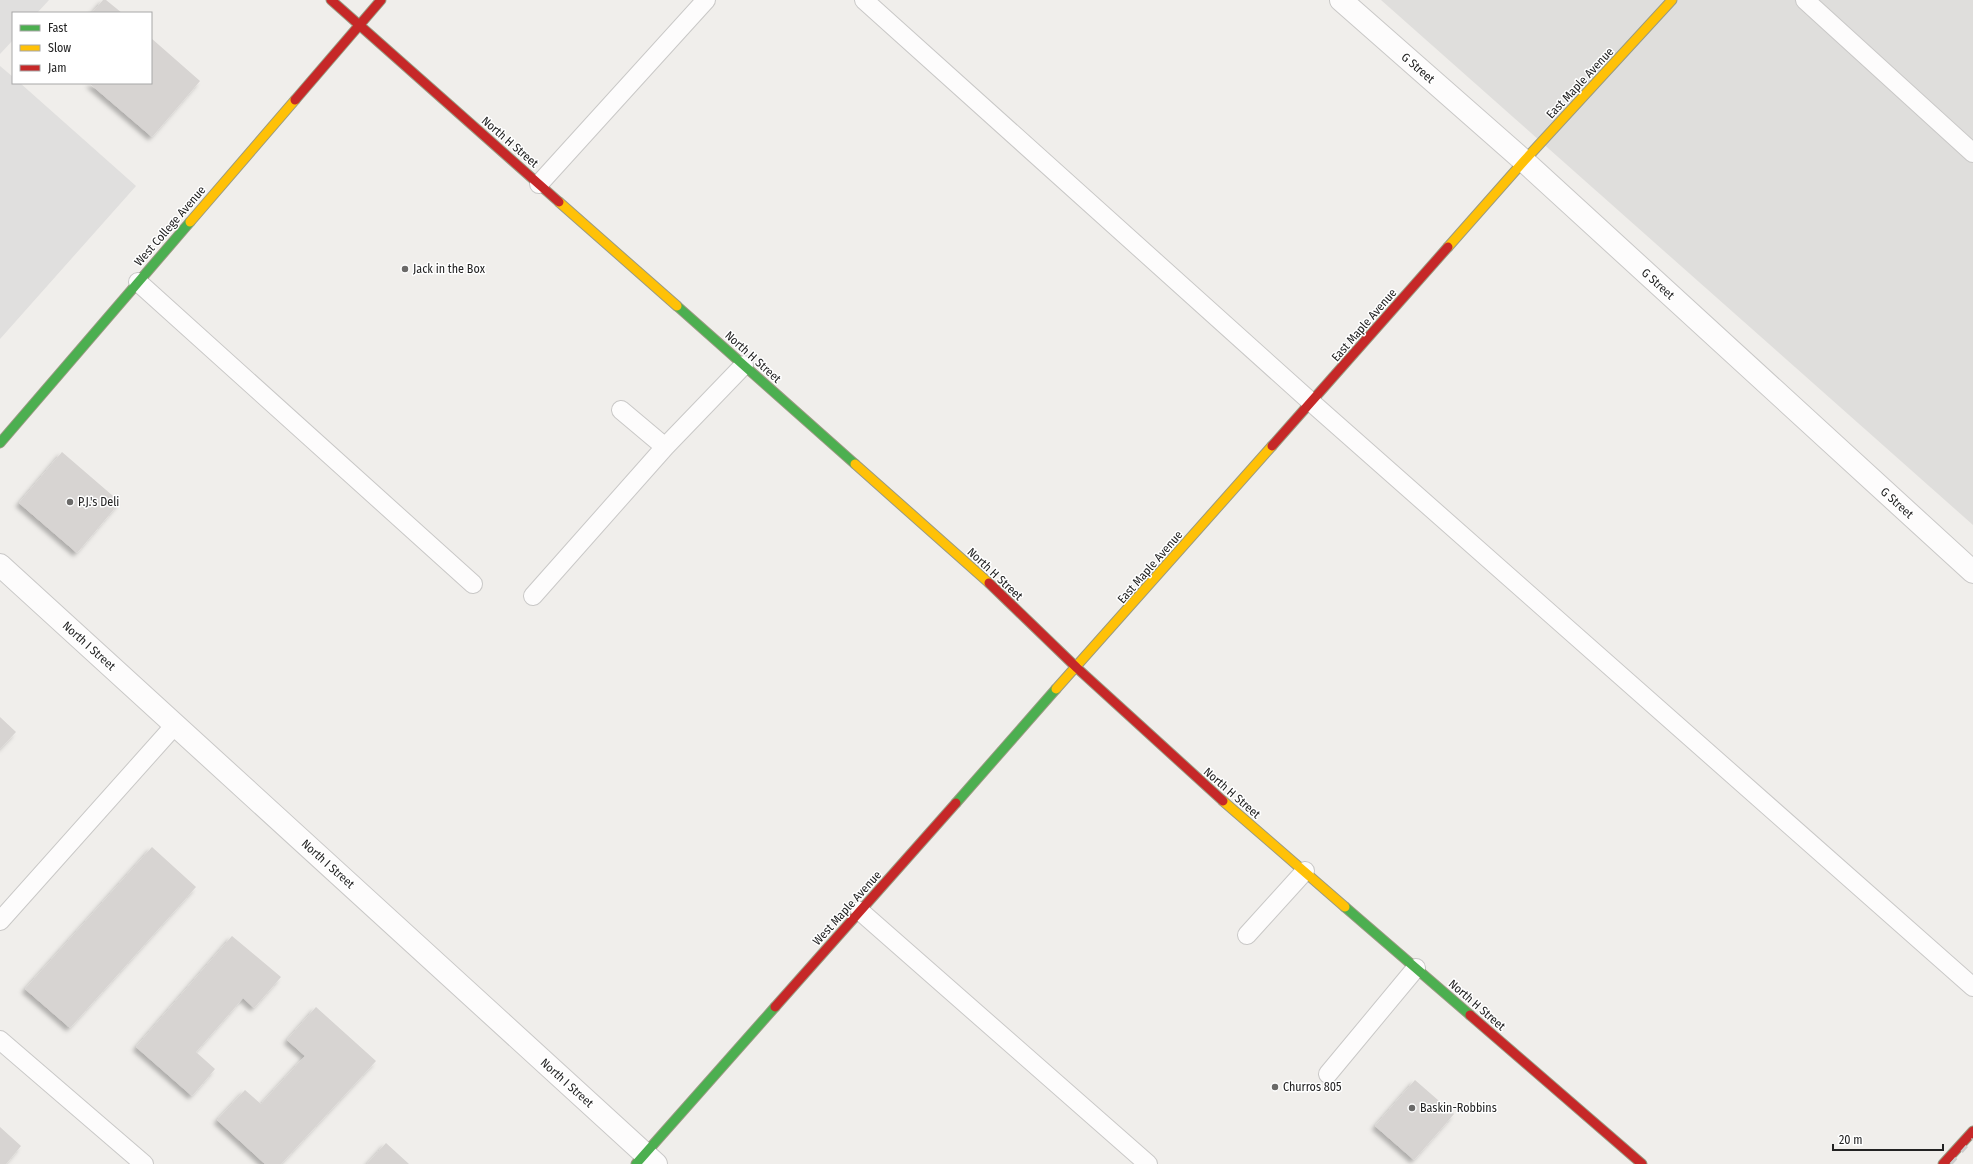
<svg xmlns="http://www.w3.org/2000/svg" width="1973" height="1164" font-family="'Fira Sans Condensed',sans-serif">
<defs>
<filter id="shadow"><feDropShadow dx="-3.5" dy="3.5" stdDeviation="2" flood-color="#0004"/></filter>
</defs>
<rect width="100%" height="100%" fill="#f0eeeb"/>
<!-- residential -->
<path fill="#dfdedc" d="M 1381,0 L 1973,0 L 1973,525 Z"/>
<!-- parking -->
<path fill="#e0dfde" d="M 0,0 L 49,0 L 37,13 L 13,13 L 13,40 L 0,54 Z
M 0,66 L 13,77 L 13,83 L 20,83 L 136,186 L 0,339 Z"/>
<!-- building -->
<path fill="#d7d4d2" filter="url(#shadow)" d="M 103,0 L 106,0 L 122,13 L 92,13 Z
M 151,38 L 200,81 L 152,137 L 89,83 L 151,83 Z
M 62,452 L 120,502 L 77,553 L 19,503 Z
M 0,717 L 16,732 L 0,749 Z
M 152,847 L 196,887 L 70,1028 L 25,989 Z
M 232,936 L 281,977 L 254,1008 L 243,998 L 196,1052 L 215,1069 L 192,1096 L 136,1047 Z
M 316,1007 L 376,1061 L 281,1164 L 265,1164 L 217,1120 L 245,1090 L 261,1104 L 305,1056 L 287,1040 Z
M 1415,1080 L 1454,1114 L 1414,1160 L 1375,1126 Z
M 0,1127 L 21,1146 L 6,1164 L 0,1164 Z
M 386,1143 L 409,1164 L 367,1164 Z"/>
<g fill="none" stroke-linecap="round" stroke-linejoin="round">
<defs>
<path id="lane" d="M 864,0 L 1311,402 L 1973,987
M 1805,0 L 1973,153
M 539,184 L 706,0
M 138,282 L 473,584
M 665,447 L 744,365
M 533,596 L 665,447 L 621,410
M 860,911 L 1148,1164
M 0,921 L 175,725
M 1247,935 L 1305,871
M 0,1040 L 144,1164
M 1328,1074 L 1416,968"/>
<path id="street" d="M 1341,0 L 1524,161 L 1973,572
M 0,565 L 656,1164"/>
<path id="fast" d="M 677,306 L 855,464
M 0,443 L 190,222
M 956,803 L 1056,689
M 1345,907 L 1470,1015
M 636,1164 L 775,1007"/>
<path id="slow" d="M 559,202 L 677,306
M 190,222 L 295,100
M 1448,247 L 1524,161 L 1672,0
M 855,464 L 989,583
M 1056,689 L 1272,446
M 1223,801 L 1345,907"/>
<path id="jam" d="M 331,0 L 559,202
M 295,100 L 381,0
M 1272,446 L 1448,247
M 989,583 L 1077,668 L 1223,801
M 775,1007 L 956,803
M 1470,1015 L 1642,1164
M 1943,1164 L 1973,1131"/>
</defs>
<!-- lane casing -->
<use href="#lane" stroke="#c9c8c7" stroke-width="20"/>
<!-- street casing -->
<use href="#street" stroke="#c9c8c7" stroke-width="24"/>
<!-- fast casing -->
<use href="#fast" stroke="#999a82" stroke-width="11"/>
<!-- slow casing -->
<use href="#slow" stroke="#999a82" stroke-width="11"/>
<!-- jam casing -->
<use href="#jam" stroke="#999a82" stroke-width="11"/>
<!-- lane -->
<use href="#lane" stroke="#fdfcfc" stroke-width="18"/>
<!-- street -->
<use href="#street" stroke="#fdfcfc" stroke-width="22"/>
<!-- fast -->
<use href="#fast" stroke="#4caf50" stroke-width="9"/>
<!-- slow -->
<use href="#slow" stroke="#ffc107" stroke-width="9"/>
<!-- jam -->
<use href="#jam" stroke="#c62828" stroke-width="9"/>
<!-- rail -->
<path stroke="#ccc" stroke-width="3" stroke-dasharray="8 8" stroke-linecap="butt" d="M 1951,1164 L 1973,1139"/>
</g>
<!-- markers -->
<g fill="#6a6968" stroke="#fff" stroke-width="1.5">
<circle cx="405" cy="269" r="4"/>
<circle cx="70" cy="502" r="4"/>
<circle cx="1275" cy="1087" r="4"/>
<circle cx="1412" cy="1108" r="4"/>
</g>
<g text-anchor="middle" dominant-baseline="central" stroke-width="3" stroke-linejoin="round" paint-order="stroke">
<!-- street labels -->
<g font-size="12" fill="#222" stroke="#fff">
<text transform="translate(1418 68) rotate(41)">G Street</text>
<text transform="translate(1580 83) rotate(-47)">East Maple Avenue</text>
<text transform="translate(510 142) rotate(41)">North H Street</text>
<text transform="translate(170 226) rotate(-49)">West College Avenue</text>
<text transform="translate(1658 284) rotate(42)">G Street</text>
<text transform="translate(1364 325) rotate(-49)">East Maple Avenue</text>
<text transform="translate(753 357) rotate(42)">North H Street</text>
<text transform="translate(1897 503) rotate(42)">G Street</text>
<text transform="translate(1150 567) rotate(-49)">East Maple Avenue</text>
<text transform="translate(995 574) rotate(43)">North H Street</text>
<text transform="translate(89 646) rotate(42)">North I Street</text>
<text transform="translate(1232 793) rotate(41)">North H Street</text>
<text transform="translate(328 864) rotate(42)">North I Street</text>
<text transform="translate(847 908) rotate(-48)">West Maple Avenue</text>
<text transform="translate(1477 1005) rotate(41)">North H Street</text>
<text transform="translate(567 1083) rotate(42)">North I Street</text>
</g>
<!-- poi labels -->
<g font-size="12" fill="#222" stroke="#fff" text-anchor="start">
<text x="413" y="269">Jack in the Box</text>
<text x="78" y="502">P.J.'s Deli</text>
<text x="1283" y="1087">Churros 805</text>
<text x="1420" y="1108">Baskin-Robbins</text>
</g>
</g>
<!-- legend -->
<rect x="12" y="12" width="140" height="72" fill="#ffffff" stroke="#a7a7a7"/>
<rect x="20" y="25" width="20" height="6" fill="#4caf50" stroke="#a7a7a7"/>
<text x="48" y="32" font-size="12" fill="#222222">Fast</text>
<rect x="20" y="45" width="20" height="6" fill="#ffc107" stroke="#a7a7a7"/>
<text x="48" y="52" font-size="12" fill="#222222">Slow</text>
<rect x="20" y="65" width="20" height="6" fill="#c62828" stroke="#a7a7a7"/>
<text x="48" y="72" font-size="12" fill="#222222">Jam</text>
<!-- scale -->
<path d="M1833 1144v6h110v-6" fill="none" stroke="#222222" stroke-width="2"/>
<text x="1839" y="1144" font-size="12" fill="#222222" stroke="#ffffff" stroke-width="3" paint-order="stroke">20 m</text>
</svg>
